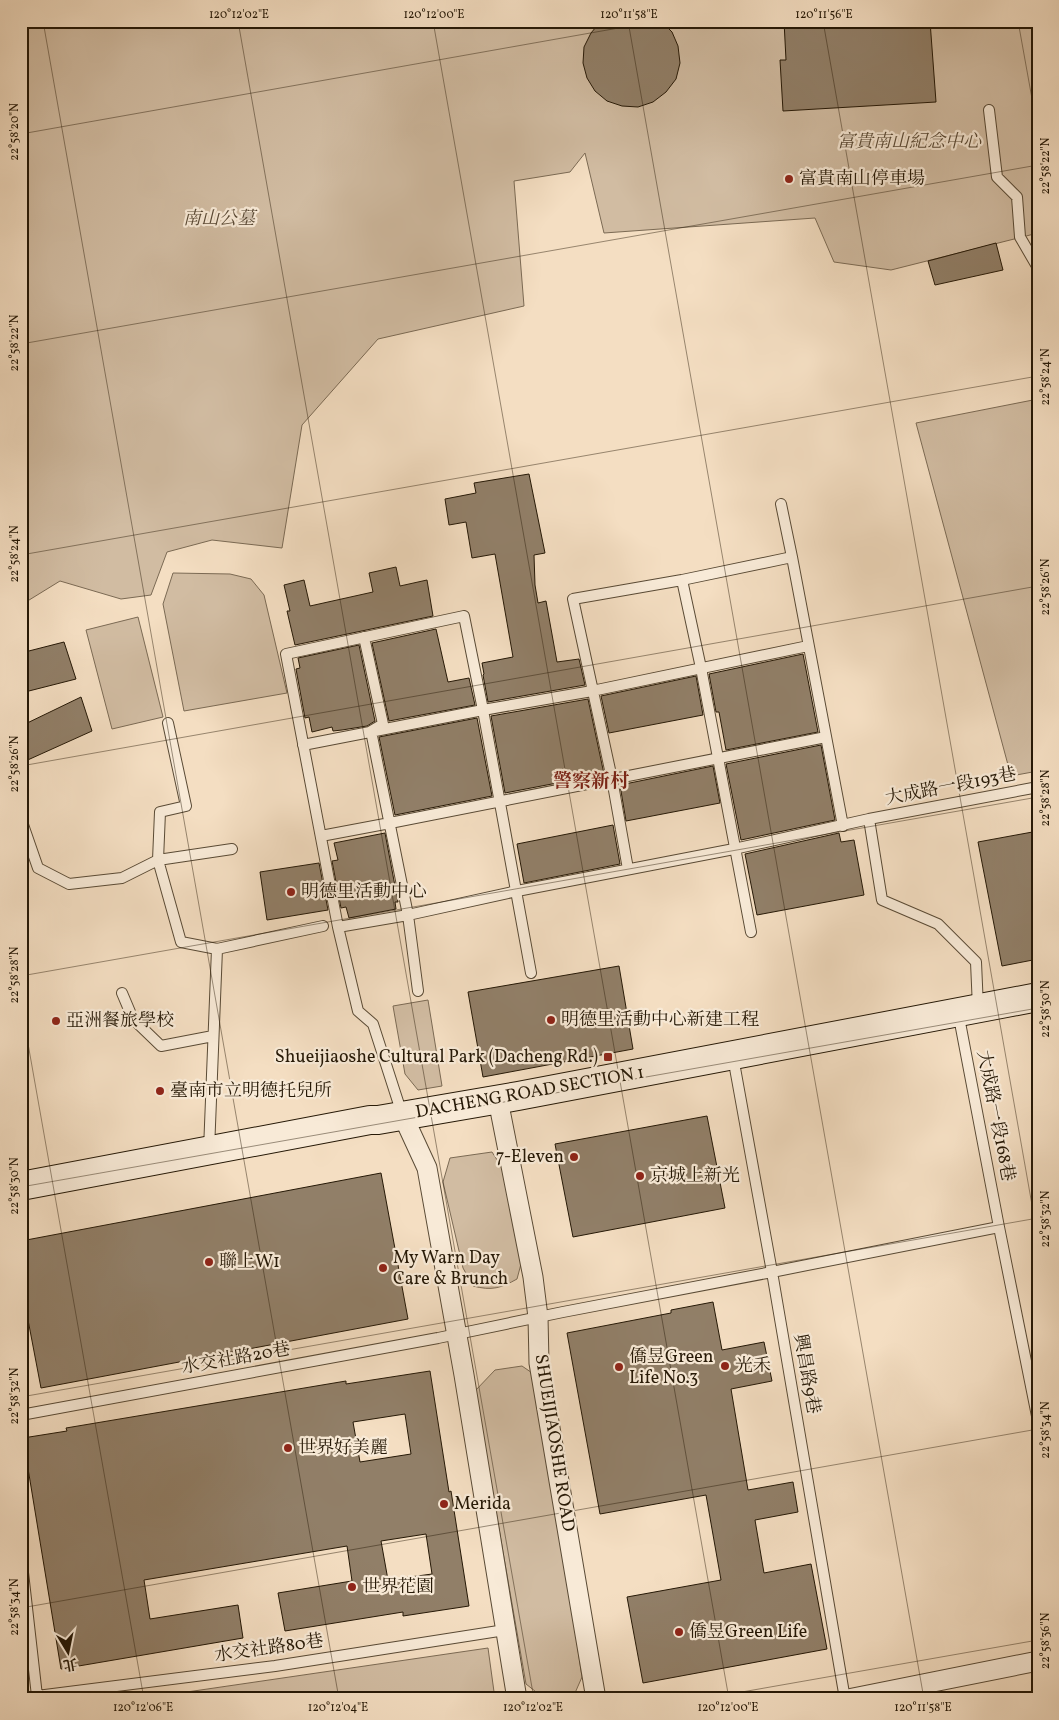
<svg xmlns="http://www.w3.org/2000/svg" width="1059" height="1720" font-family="Vollkorn,'Noto Serif TC',serif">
<rect width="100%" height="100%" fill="#f4dec2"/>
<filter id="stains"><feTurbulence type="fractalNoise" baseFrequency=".004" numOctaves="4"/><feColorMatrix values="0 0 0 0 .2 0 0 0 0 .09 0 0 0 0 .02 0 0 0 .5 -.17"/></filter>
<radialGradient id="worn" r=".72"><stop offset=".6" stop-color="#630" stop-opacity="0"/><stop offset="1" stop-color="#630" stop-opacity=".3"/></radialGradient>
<!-- green -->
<path fill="#d1bca2" stroke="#7b6a54" d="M 21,21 L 1038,21 L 1038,233 L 891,270 L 834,262 L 815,218 L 604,233 L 585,153 L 570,172 L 514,181 L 524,306 L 378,339 L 302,425 L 282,548 L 212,540 L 167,552 L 151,595 L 121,599 L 60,581 L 21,605 Z
M 1038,399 L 1038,771 L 1011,776 L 916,423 Z
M 173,573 L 230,574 L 251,579 L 264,595 L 287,693 L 184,711 L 163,604 Z
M 138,617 L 163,717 L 112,729 L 86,630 Z
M 428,1000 L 442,1086 L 418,1090 L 405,1074 L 393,1006 Z
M 492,1152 L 503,1169 L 521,1264 L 517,1279 C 501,1288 492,1291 473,1286 L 463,1268 L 443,1182 L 450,1158 Z
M 522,1366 L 538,1377 L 582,1677 L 575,1693 L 549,1699 L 545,1699 L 526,1684 L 475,1391 L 495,1370 Z
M 488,1648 L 495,1699 L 139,1699 Z"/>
<!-- building -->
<path fill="#917f68" stroke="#251806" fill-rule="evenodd" d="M 601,21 L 661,21 L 672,32 L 678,46 L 680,63 L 676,79 L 666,92 L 653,102 L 638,107 L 622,106 L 607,101 L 595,91 L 587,78 L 583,63 L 584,47 L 591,33 Z
M 784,21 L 930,21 L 936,102 L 783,111 L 780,60 L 786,60 Z
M 996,243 L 1003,270 L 935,285 L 928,261 Z
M 529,474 L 545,553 L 534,555 L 535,585 L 538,603 L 546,601 L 557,662 L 579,659 L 585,685 L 488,702 L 483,675 L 484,674 L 482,663 L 513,657 L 495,554 L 472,558 L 466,522 L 449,525 L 445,499 L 476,493 L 474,483 Z
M 396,567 L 400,586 L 427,580 L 433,616 L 295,645 L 287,611 L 290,611 L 284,585 L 304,580 L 310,606 L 373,592 L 369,573 Z
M 436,629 L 448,682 L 469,678 L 475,705 L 389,721 L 372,643 Z
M 64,642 L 76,679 L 21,693 L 21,653 Z
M 359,645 L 375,721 L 367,726 L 342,730 L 333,731 L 332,727 L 312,732 L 309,717 L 305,718 L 296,669 L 300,668 L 298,658 Z
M 803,654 L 818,732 L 726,750 L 719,712 L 716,712 L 709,674 Z
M 696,676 L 703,715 L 609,733 L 601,696 Z
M 81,697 L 92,731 L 21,763 L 21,726 Z
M 588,699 L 604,774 L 505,793 L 491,716 Z
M 477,718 L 492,796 L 395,815 L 379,737 Z
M 821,745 L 835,820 L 741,840 L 726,764 Z
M 713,766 L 720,803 L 626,821 L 620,785 Z
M 613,825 L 620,864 L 524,883 L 517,844 Z
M 1038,831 L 1038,959 L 1002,966 L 978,842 Z
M 385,833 L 398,902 L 395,902 L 396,909 L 349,918 L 346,907 L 341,908 L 332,861 L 338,860 L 334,843 Z
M 839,833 L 841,842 L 854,840 L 864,895 L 757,915 L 745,854 Z
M 319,863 L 328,910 L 267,920 L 260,872 Z
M 619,966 L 633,1049 L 483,1077 L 468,992 Z
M 707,1116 L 725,1208 L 573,1237 L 555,1144 Z
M 381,1173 L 408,1319 L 41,1388 L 21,1283 L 21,1241 Z
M 713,1302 L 722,1350 L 764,1342 L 772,1381 L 731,1389 L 748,1490 L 793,1482 L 798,1512 L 755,1520 L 764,1573 L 811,1564 L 827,1649 L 643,1683 L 627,1597 L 721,1580 L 706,1495 L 600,1514 L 567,1333 L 671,1313 L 671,1310 Z
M 430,1371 L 449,1492 L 451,1491 L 469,1606 L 403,1616 L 403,1612 L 285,1631 L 278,1593 L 352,1581 L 347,1546 L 144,1580 L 150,1619 L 238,1605 L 243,1638 L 61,1669 L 23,1438 L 67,1431 L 66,1428 L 346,1381 L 346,1384 ZM 405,1414 L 411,1454 L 360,1462 L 353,1422 ZM 426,1534 L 432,1574 L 388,1580 L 381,1541 Z"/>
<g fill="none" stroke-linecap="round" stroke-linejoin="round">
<defs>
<path id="lane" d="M 989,110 L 997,177 L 1017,197 L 1020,237 L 1038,268
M 781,504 L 792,557 L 843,826
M 682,580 L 701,668 L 751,932
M 364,637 L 383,724 L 371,731 L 408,915 L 418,991
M 168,723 L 186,806 L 160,812 L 158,860 L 232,849
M 303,745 L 483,710 L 592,691 L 808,646
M 21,819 L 38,868 L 69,884 L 122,878 L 158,860 L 181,942 L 217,949 L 209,1150
M 869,819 L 882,900 L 938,924 L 976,962 L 978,1008
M 321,836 L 390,823 L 826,737
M 628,869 L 612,779 L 573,599 L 682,580 L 792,557
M 338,927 L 408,915 L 517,891 L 734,849 L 869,819 L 1038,787
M 217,949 L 323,926
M 122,993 L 133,1019 L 161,1046 L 213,1036
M 958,1012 L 999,1227 L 1038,1421
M 733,1057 L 772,1272 L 845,1699
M 402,1114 L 373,1024 L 358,1011 L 338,927 L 286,654 L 464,616 L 483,710 L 531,973
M 21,1415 L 438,1338 L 563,1312 L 772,1272 L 999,1227
M 21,1555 L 37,1696 L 275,1666 L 505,1630"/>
<path id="street" d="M 498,1100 L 533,1277 L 538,1317 L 539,1363 L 596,1699
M 403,1116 L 427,1168 L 464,1375 L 517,1699
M 848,1699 L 1038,1661"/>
<path id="secondary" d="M 21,1186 L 370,1120 L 378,1120 L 518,1096 L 1038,997"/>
</defs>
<!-- lane casing -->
<use href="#lane" stroke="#594a35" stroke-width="12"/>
<!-- street casing -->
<use href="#street" stroke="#594a35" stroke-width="21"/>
<!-- secondary casing -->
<use href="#secondary" stroke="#251806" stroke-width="30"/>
<!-- lane -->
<use href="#lane" stroke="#f8ead7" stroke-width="10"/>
<!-- street -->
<use href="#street" stroke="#f8ead7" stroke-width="19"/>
<!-- secondary -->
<use href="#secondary" stroke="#f8ead7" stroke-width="28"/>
</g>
<!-- ticks -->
<path fill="none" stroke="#251806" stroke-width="1" stroke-opacity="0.45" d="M 43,21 L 339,1699M 238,21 L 534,1699M 433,21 L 729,1699M 628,21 L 924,1699M 823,21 L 1038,1239M 1018,21 L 1038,132M 21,134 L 658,21M 21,344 L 1038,165M 21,555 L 1038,376M 21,766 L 1038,586M 21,976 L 1038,797M 21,1004 L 144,1699M 21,1187 L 1038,1008M 21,1397 L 1038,1218M 21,1608 L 1038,1429M 702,1699 L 1038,1640"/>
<!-- markers -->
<g fill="#8f2418" stroke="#f8ead7" stroke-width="2">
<circle cx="789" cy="179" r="5"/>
<circle cx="291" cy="892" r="5"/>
<circle cx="551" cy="1020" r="5"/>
<circle cx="56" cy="1021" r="5"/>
<rect x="603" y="1052" width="10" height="10" rx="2.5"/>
<circle cx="160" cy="1091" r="5"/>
<circle cx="574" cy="1157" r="5"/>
<circle cx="640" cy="1176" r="5"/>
<circle cx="209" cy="1262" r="5"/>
<circle cx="383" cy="1268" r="5"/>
<circle cx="725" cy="1366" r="5"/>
<circle cx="619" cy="1367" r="5"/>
<circle cx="288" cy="1448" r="5"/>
<circle cx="444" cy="1504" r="5"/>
<circle cx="352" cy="1587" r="5"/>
<circle cx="679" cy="1632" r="5"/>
</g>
<g text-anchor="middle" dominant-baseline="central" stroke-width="4.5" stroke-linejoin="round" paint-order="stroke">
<!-- park labels -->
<g font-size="18" font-style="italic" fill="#594935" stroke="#f8ead7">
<text x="909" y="142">富貴南山紀念中心</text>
<text x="219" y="219">南山公墓</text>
</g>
<!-- poi labels -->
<g font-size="18" fill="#251806" stroke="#f8ead7" text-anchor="start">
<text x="799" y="179">富貴南山停車場</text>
<text x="301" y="892">明德里活動中心</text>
<text x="561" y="1020">明德里活動中心新建工程</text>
<text x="66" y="1021">亞洲餐旅學校</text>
<text x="598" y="1057" text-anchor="end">Shueijiaoshe Cultural Park (Dacheng Rd.)</text>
<text x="170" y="1091">臺南市立明德托兒所</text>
<text x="564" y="1157" text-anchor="end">7-Eleven</text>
<text x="650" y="1176">京城上新光</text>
<text x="393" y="1258">My Warn Day<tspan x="393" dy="21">Care &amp; Brunch</tspan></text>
<text x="219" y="1262">聯上W1</text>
<text x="629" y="1357">僑昱Green<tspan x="629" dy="21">Life No.3</tspan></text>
<text x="735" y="1366">光禾</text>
<text x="298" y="1448">世界好美麗</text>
<text x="454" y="1504">Merida</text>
<text x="362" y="1587">世界花園</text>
<text x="689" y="1632">僑昱Green Life</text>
</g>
<!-- street labels -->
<g font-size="18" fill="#251806" stroke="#f8ead7">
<text transform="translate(951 787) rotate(-11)">大成路一段193巷</text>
<text transform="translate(530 1093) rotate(-10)">DACHENG ROAD SECTION 1</text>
<text transform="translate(995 1116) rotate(79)">大成路一段168巷</text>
<text transform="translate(236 1359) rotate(-10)">水交社路20巷</text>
<text transform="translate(806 1374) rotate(80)">興昌路9巷</text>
<text transform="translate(554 1443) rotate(81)">SHUEIJIAOSHE ROAD</text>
<text transform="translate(269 1649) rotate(-8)">水交社路80巷</text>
</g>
<!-- neighbourhood labels -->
<g font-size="19" font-weight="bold" fill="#7a1f14" stroke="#f8ead7">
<text x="591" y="782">警察新村</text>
</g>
</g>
<!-- margin -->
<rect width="1059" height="1720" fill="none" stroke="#f4dec2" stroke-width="55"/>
<!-- north arrow -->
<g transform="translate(68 1652) rotate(170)" stroke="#f8ead7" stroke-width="4" paint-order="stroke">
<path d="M0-4L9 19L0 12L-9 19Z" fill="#251806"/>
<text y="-8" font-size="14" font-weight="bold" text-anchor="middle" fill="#251806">北</text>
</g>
<rect x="28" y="28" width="1004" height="1664" fill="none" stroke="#251806" stroke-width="2"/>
<g font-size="12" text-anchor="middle" fill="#251806">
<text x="239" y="18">120°12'02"E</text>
<text x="434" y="18">120°12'00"E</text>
<text x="629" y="18">120°11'58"E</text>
<text x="824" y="18">120°11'56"E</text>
<text transform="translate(14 132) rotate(-90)" y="4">22°58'20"N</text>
<text transform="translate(1045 166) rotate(-90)" y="4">22°58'22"N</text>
<text transform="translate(14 343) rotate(-90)" y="4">22°58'22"N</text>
<text transform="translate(1045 377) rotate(-90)" y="4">22°58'24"N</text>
<text transform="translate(14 554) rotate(-90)" y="4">22°58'24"N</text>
<text transform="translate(1045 587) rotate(-90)" y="4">22°58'26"N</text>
<text transform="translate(14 764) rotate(-90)" y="4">22°58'26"N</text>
<text transform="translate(1045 798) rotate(-90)" y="4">22°58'28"N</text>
<text transform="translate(14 975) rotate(-90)" y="4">22°58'28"N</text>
<text transform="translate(1045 1009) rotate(-90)" y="4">22°58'30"N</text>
<text transform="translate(14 1186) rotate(-90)" y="4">22°58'30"N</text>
<text transform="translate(1045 1219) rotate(-90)" y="4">22°58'32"N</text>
<text transform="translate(14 1396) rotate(-90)" y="4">22°58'32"N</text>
<text transform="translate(1045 1430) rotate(-90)" y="4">22°58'34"N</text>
<text transform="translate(14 1607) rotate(-90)" y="4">22°58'34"N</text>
<text transform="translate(1045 1641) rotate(-90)" y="4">22°58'36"N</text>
<text x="143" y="1711">120°12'06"E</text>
<text x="338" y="1711">120°12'04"E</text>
<text x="533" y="1711">120°12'02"E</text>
<text x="728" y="1711">120°12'00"E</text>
<text x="923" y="1711">120°11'58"E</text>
</g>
<rect width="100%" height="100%" filter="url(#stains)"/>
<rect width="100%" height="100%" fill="url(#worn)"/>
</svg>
